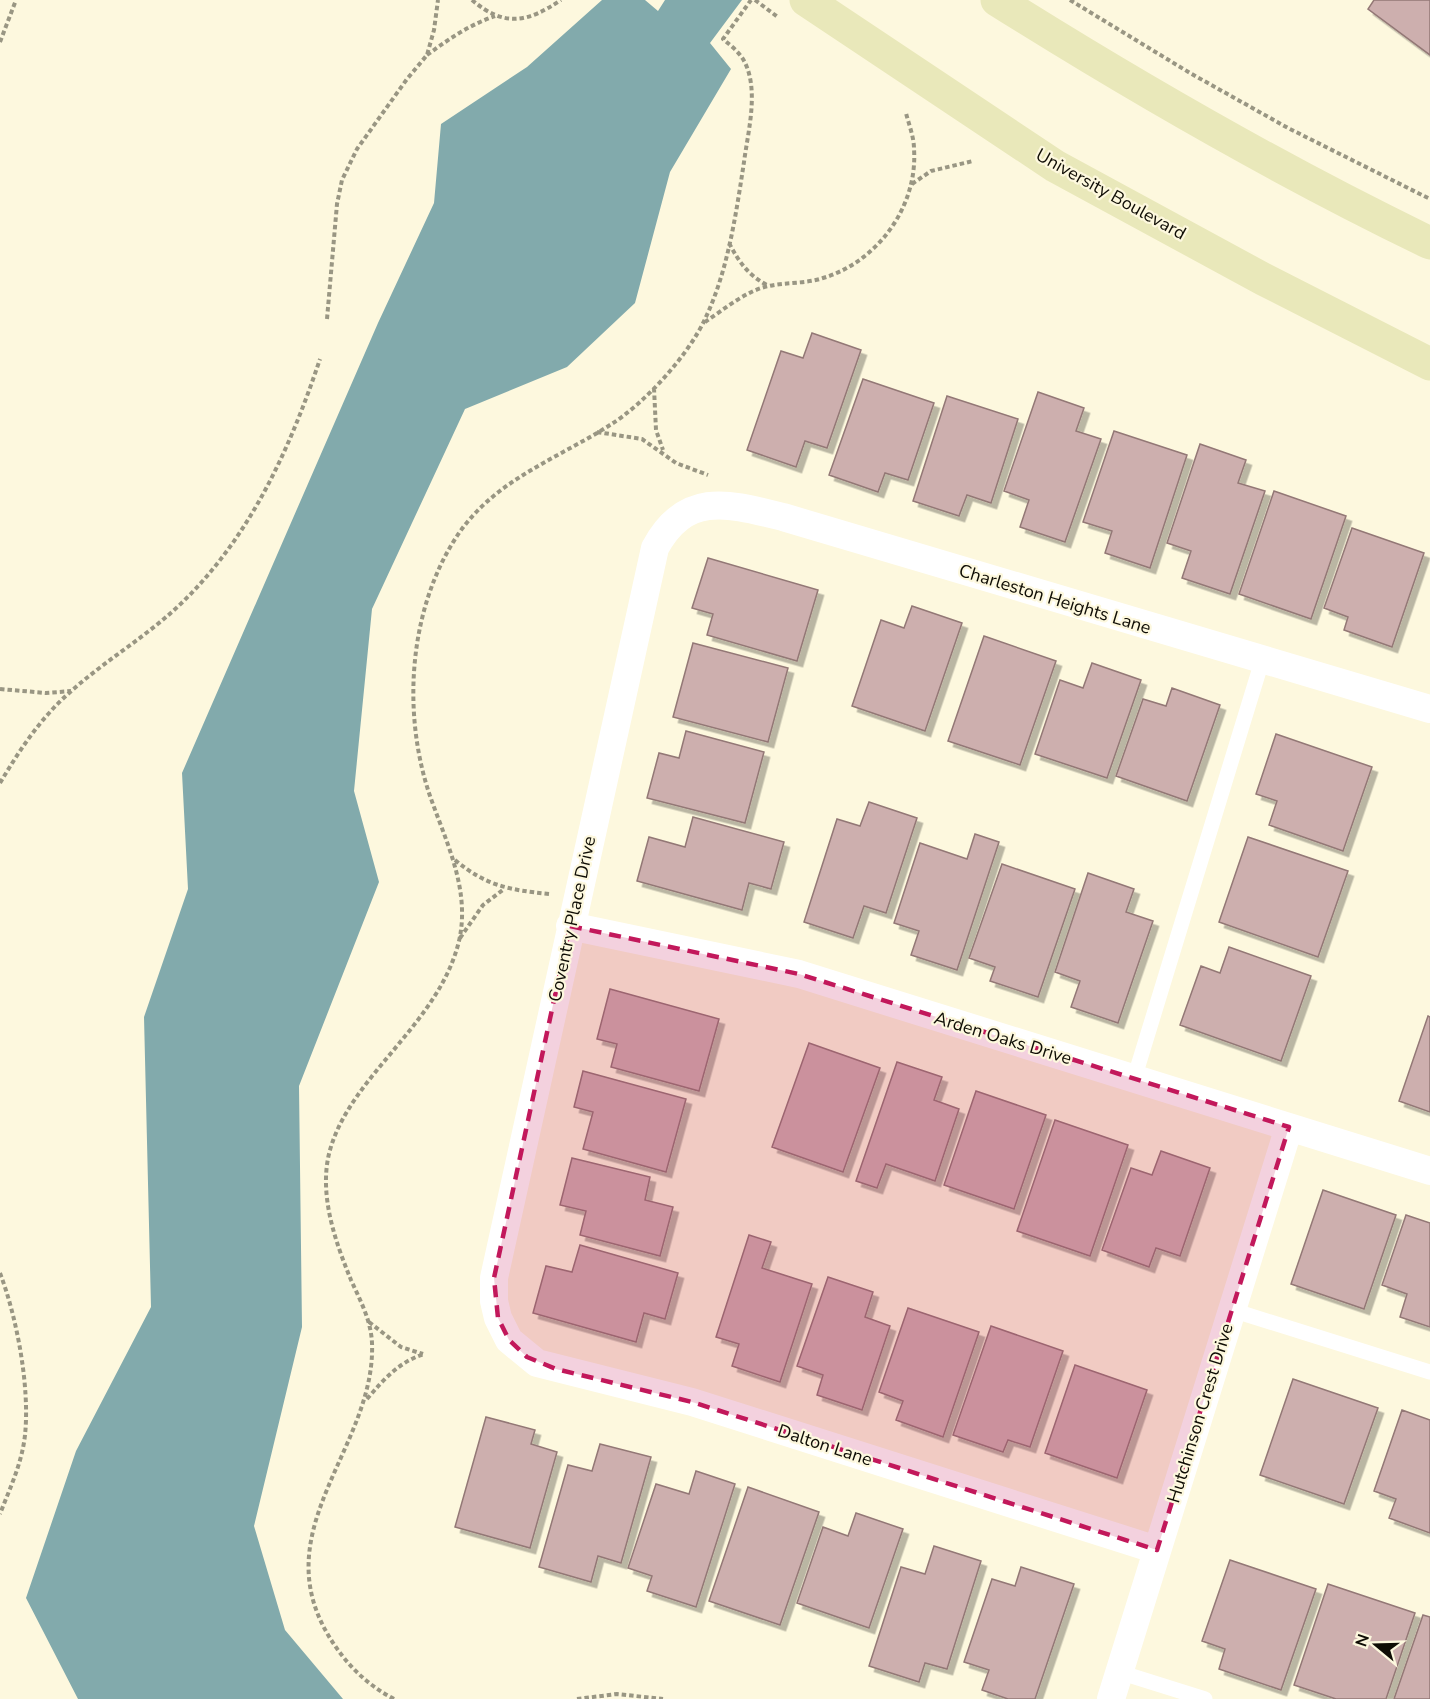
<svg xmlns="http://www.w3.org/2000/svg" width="1430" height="1699" font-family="'Nunito Sans',sans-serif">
<defs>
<filter id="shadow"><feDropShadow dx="5.5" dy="5.5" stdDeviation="0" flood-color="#0004"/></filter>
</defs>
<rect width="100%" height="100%" fill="#fdf8de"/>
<!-- water -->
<path fill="#82aaac" d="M 602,0 L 645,0 L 658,11 L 665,0 L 742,0 L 710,43 L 731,69 L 670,172 L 635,303 L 567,367 L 465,409 L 372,609 L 354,791 L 379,882 L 299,1086 L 302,1327 L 254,1526 L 285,1630 L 343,1699 L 78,1699 L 26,1598 L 76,1451 L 151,1307 L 144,1017 L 188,889 L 182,773 L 378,323 L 434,203 L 441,124 L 527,67 Z"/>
<!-- building -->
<path fill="#cdafae" stroke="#937876" stroke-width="1.5" filter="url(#shadow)" d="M 1374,0 L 1430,0 L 1430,55 L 1368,9 Z
M 812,333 L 861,350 L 827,448 L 805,441 L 796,467 L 747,450 L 781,351 L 803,358 Z
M 863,379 L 934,403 L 908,480 L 885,473 L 878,492 L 829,475 Z
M 1038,392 L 1084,408 L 1076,431 L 1101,439 L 1065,542 L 1020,527 L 1029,500 L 1004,491 Z
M 947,396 L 1018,419 L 991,503 L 967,495 L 959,516 L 913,501 Z
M 1114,431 L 1187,455 L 1150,568 L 1105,553 L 1112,531 L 1083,522 Z
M 1200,444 L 1246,460 L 1238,483 L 1265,491 L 1230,594 L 1182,578 L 1191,551 L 1167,543 Z
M 1274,491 L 1346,516 L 1311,619 L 1239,594 Z
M 1352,528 L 1424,553 L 1392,647 L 1344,630 L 1348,617 L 1324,608 Z
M 708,558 L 818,590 L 797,661 L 707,635 L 713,614 L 692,608 Z
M 912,606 L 962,623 L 925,731 L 852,706 L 881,620 L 904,628 Z
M 984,636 L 1056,661 L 1020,765 L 948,741 Z
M 693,643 L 788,668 L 768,742 L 673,717 Z
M 1092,663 L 1141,680 L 1107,778 L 1035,754 L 1060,680 L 1083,688 Z
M 1172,688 L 1220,705 L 1187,801 L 1116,776 L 1143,699 L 1166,706 Z
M 686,731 L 764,752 L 745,823 L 647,798 L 659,753 L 679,758 Z
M 1276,734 L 1372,767 L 1343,851 L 1269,825 L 1277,801 L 1256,794 Z
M 869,802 L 917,818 L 886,913 L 864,906 L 853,938 L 804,922 L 837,819 L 860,826 Z
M 693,817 L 784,842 L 771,889 L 749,883 L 742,910 L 637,881 L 649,837 L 685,847 Z
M 975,834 L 999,842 L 957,970 L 911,955 L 919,931 L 894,923 L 920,843 L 967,859 Z
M 1248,837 L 1348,871 L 1318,957 L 1219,922 Z
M 1002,864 L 1075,889 L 1038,997 L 990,981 L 995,967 L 969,958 Z
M 1088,873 L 1134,889 L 1126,912 L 1153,921 L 1118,1023 L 1071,1007 L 1080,981 L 1055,972 Z
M 1229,947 L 1311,976 L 1281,1061 L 1180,1025 L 1201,966 L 1220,973 Z
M 610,989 L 719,1019 L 699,1091 L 611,1067 L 617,1044 L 597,1039 Z
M 1428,1016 L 1430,1017 L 1430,1112 L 1399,1101 Z
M 809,1043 L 880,1068 L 843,1172 L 772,1147 Z
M 897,1062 L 942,1077 L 934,1100 L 959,1109 L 935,1181 L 886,1164 L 877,1188 L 856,1181 Z
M 583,1071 L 686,1099 L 666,1172 L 583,1149 L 593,1112 L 574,1107 Z
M 976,1091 L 1046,1115 L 1014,1209 L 944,1185 Z
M 1055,1120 L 1128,1145 L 1090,1256 L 1017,1231 Z
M 1161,1151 L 1210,1168 L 1180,1256 L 1156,1248 L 1149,1267 L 1102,1250 L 1131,1168 L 1152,1175 Z
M 572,1158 L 650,1177 L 645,1200 L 673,1207 L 660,1256 L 580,1235 L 586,1211 L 560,1205 Z
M 1323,1190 L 1396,1215 L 1364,1309 L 1291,1284 Z
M 1406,1215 L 1430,1223 L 1430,1327 L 1400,1317 L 1407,1294 L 1382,1285 Z
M 749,1235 L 771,1242 L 762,1268 L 812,1284 L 780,1382 L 732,1366 L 739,1344 L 716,1337 Z
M 580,1245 L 678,1273 L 665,1319 L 644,1313 L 636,1342 L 533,1313 L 546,1266 L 572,1272 Z
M 828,1277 L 873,1292 L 865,1317 L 890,1326 L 862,1410 L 817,1395 L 823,1375 L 797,1366 Z
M 908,1308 L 979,1332 L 943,1437 L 896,1420 L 903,1401 L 879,1392 Z
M 991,1326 L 1063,1351 L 1030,1447 L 1008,1440 L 1003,1452 L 953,1435 Z
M 1075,1365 L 1147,1390 L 1117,1478 L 1045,1453 Z
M 1293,1379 L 1378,1408 L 1344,1504 L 1260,1475 Z
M 1402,1410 L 1430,1420 L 1430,1533 L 1389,1518 L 1396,1499 L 1374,1491 Z
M 486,1417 L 535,1430 L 531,1444 L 557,1452 L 530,1548 L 455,1527 Z
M 600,1444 L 651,1457 L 621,1563 L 598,1556 L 591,1582 L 539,1567 L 568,1465 L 592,1471 Z
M 696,1471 L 735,1484 L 696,1607 L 647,1591 L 652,1576 L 628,1568 L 656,1484 L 689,1494 Z
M 748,1487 L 819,1512 L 780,1625 L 709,1601 Z
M 856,1513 L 903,1529 L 869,1628 L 797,1603 L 823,1527 L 848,1536 Z
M 934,1546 L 981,1561 L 947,1669 L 925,1663 L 919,1682 L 869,1666 L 901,1567 L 925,1574 Z
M 1230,1560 L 1316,1589 L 1281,1690 L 1219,1669 L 1225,1649 L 1202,1641 Z
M 1021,1567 L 1074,1584 L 1035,1699 L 1008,1699 L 982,1690 L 989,1670 L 964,1662 L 992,1579 L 1015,1586 Z
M 1328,1584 L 1415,1613 L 1386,1699 L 1336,1699 L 1294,1685 Z
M 1423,1615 L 1430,1617 L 1430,1699 L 1394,1699 Z"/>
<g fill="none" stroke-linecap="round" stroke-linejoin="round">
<!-- path -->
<path stroke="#999683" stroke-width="4" stroke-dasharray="4.5 3" stroke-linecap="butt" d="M 472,0 C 505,28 528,22 561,0
M 755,0 L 779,18
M 1070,0 L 1190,73 L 1288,128 L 1430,199
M 0,42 L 16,0
M 427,55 C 449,39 469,25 495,16
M 912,184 L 931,171 L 973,161
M 729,243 C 739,262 748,275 767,285
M 327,319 L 337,204 L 342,180 L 357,149 L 407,79 L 427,55 L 434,30 L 438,0
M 705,322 C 723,310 747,290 769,286 C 786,282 805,284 823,278 C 877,262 918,207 914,149 C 914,137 909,125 906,113
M 654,388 L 656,430 L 663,450
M 597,432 L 642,439 L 676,463 L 708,475
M 0,689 L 46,693 L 71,691
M 0,783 C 15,758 30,734 50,712 C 85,673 134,646 173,611 C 247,544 289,452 320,359
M 455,860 C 486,886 510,890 549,894
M 460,938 L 483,905 L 504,889
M 0,1273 C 17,1318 30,1387 25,1435 C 22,1463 10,1488 0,1514
M 369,1322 L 401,1347 L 423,1354
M 367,1399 C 384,1379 399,1362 424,1354
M 394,1699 C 365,1684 343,1661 327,1633 C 266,1527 376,1446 372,1343 C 371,1320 360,1300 351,1280 C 335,1241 318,1193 330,1150 C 351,1075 439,1024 459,941 C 471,889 445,840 429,793 C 402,711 409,609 457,536 C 494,480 557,459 610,425 C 644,404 688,356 705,319 C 728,271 736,214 744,162 C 748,131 760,88 743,59 C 738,51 730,45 723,39 L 751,0
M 577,1699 L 617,1694 L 663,1699"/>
<!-- lane -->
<path stroke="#fff" stroke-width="15" d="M 1134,1079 L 1262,661
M 1232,1310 L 1430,1372
M 1119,1672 L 1205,1699"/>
<!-- street -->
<path stroke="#fff" stroke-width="28" d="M 570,926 L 799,974 L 1430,1171
M 1157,1550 L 692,1402 L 537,1363 L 509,1340 L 498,1318 L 494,1301 L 494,1278 L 655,548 C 686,490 730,504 783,517 L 1430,709
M 1111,1699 L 1289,1127"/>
<!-- secondary -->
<path stroke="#e9e8ba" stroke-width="33" d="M 806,0 L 1055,166 L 1263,279 L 1430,364
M 997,0 C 1137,88 1281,171 1430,243"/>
</g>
<!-- marked area -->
<path fill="#c2185b" fill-opacity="0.2" stroke="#c2185b" stroke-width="4.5" stroke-dasharray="12 8" stroke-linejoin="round" d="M 570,926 L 799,974 L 1289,1127 L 1157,1550 L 692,1402 L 556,1369 L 527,1357 L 509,1340 L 498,1318 L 494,1278 Z"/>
<g text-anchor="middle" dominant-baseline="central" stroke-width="4.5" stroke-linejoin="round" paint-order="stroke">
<!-- street labels -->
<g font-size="18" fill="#0f0d05" stroke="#fdf8de">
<text transform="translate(1111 194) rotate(29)">University Boulevard</text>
<text transform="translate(1055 599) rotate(17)">Charleston Heights Lane</text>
<text transform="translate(572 919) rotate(-78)">Coventry Place Drive</text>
<text transform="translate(1003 1038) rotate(17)">Arden Oaks Drive</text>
<text transform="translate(1200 1413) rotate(-73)">Hutchinson Crest Drive</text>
<text transform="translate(825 1445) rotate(18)">Dalton Lane</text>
</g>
</g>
<!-- north arrow -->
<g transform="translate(1376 1645) rotate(289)" stroke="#fdf8de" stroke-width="4.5" paint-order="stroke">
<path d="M0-4.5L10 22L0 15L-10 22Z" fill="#0f0d05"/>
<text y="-9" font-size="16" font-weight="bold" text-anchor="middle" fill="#0f0d05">N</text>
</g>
</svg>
